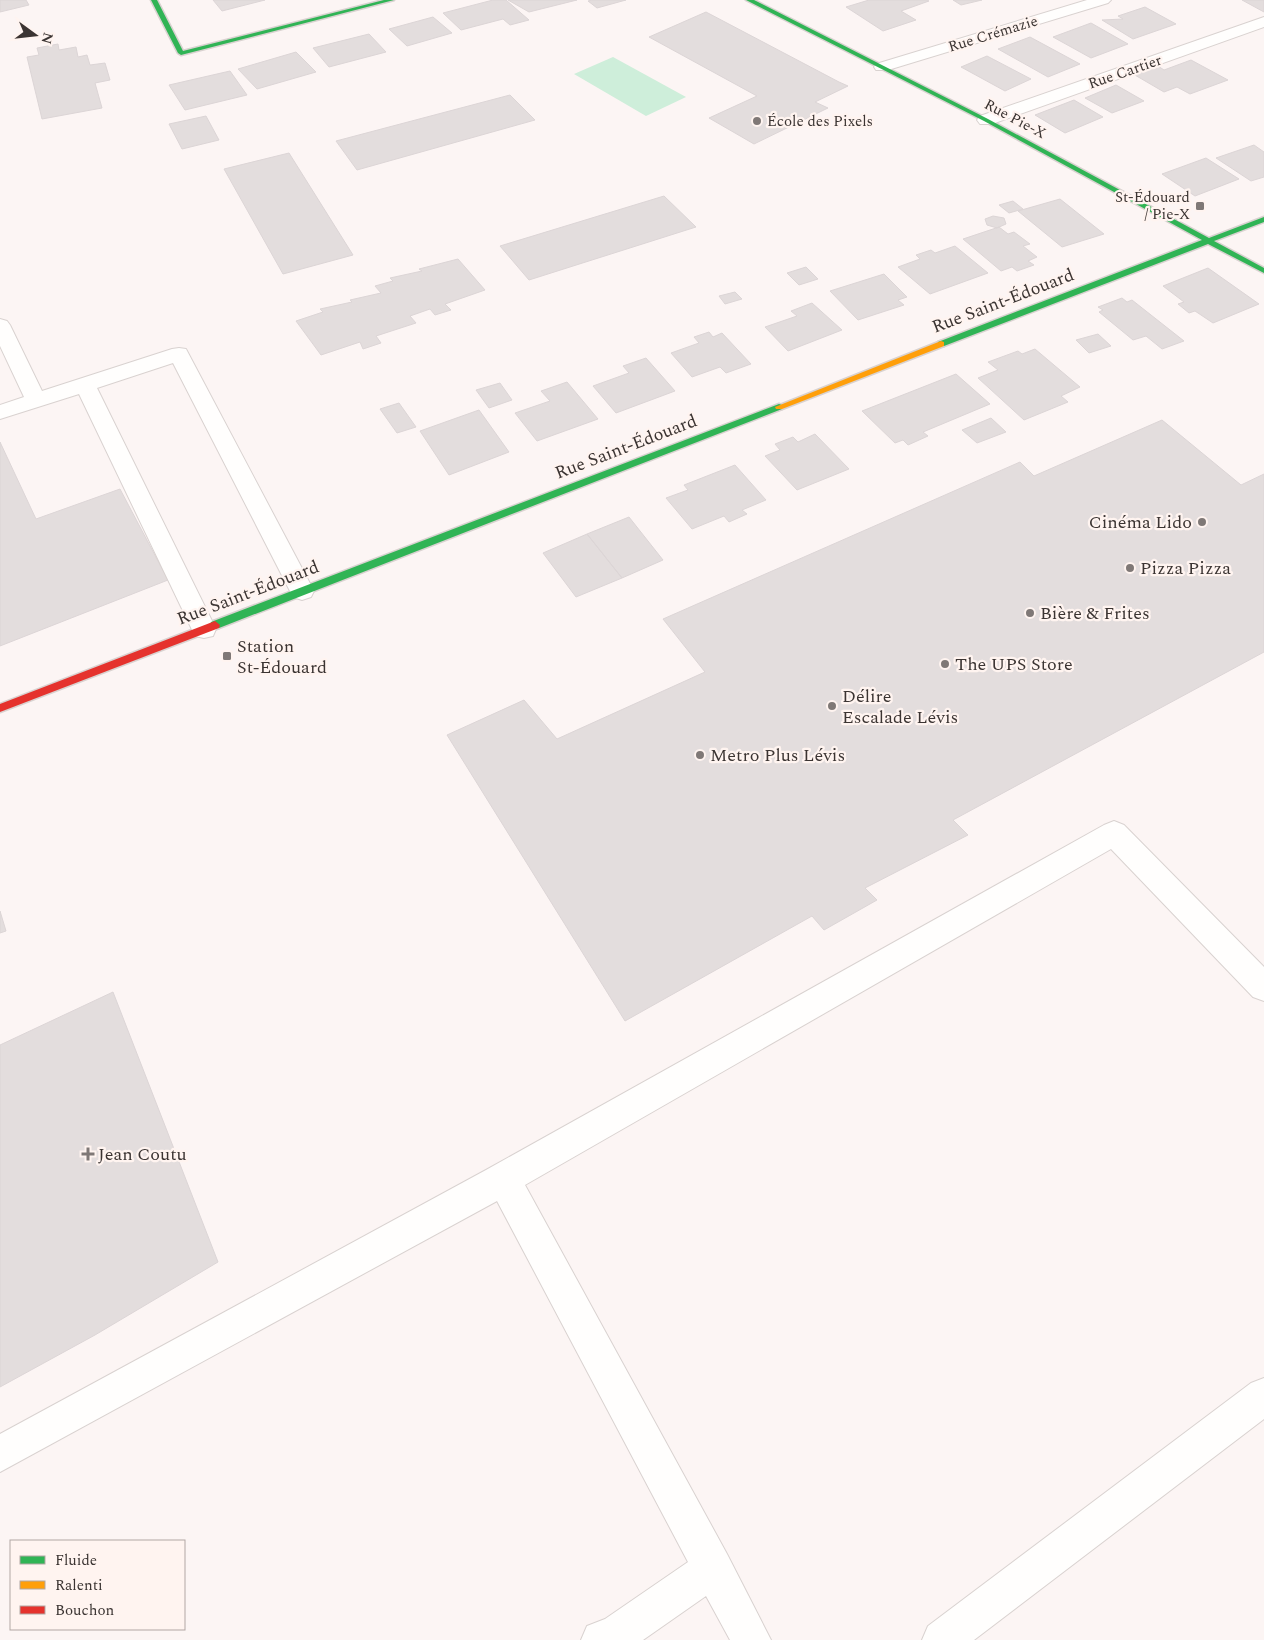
<svg xmlns="http://www.w3.org/2000/svg" width="1264" height="1640" font-family="Spectral,serif">
<rect width="100%" height="100%" fill="#fcf5f4"/>
<!-- green -->
<path fill="#ceeeda" d="M 613,57 L 686,97 L 646,116 L 574,74 Z"/>
<!-- building -->
<path fill="#e3dddd" stroke="#dcd5d6" d="M 0,0 L 26,0 L 29,5 L 0,12 Z
M 213,0 L 265,0 L 222,11 Z
M 493,0 L 506,0 L 529,20 L 510,25 L 503,19 L 461,30 L 443,13 Z
M 508,0 L 577,0 L 529,12 Z
M 592,0 L 626,0 L 597,8 L 588,1 Z
M 869,0 L 927,0 L 929,1 L 901,11 L 916,20 L 883,31 L 846,7 Z
M 953,0 L 982,0 L 961,5 Z
M 1242,0 L 1264,0 L 1264,12 Z
M 1145,7 L 1176,24 L 1133,39 L 1102,20 L 1123,19 L 1118,16 Z
M 706,12 L 839,82 L 848,86 L 815,102 L 828,108 L 754,144 L 709,118 L 757,96 L 649,37 Z
M 433,17 L 452,33 L 407,46 L 389,29 Z
M 1091,23 L 1128,44 L 1091,58 L 1053,37 Z
M 369,34 L 386,52 L 329,67 L 313,48 Z
M 1030,37 L 1080,64 L 1048,77 L 998,49 Z
M 58,44 L 59,50 L 76,47 L 78,57 L 87,55 L 90,65 L 105,63 L 110,80 L 95,83 L 102,108 L 42,119 L 27,57 L 39,55 L 37,48 Z
M 296,52 L 316,72 L 257,89 L 238,69 Z
M 987,56 L 1031,79 L 1005,91 L 961,67 Z
M 1191,60 L 1228,80 L 1190,94 L 1177,87 L 1164,92 L 1128,71 L 1152,62 L 1164,70 Z
M 230,71 L 247,95 L 185,110 L 169,85 Z
M 1116,85 L 1144,101 L 1112,113 L 1085,98 Z
M 510,95 L 535,120 L 357,170 L 336,141 Z
M 1074,100 L 1103,117 L 1065,133 L 1035,115 Z
M 206,116 L 219,140 L 182,149 L 169,124 Z
M 1254,145 L 1264,152 L 1264,177 L 1251,181 L 1216,158 Z
M 289,153 L 353,255 L 283,274 L 224,169 Z
M 1206,158 L 1239,179 L 1195,196 L 1162,174 Z
M 664,196 L 696,227 L 529,280 L 500,246 Z
M 1060,199 L 1104,234 L 1062,247 L 1018,211 Z
M 1013,201 L 1023,209 L 1009,213 L 999,205 Z
M 993,216 L 1004,218 L 1006,224 L 997,228 L 987,225 L 985,219 Z
M 999,227 L 1008,234 L 1014,232 L 1030,244 L 1023,246 L 1037,257 L 1028,261 L 1034,265 L 1017,271 L 1012,267 L 1001,271 L 963,239 Z
M 955,246 L 988,273 L 930,294 L 898,267 L 920,259 L 916,255 L 931,250 L 935,253 Z
M 458,259 L 485,290 L 445,304 L 451,310 L 435,315 L 430,309 L 410,316 L 416,323 L 376,336 L 381,343 L 363,349 L 360,342 L 321,355 L 296,321 L 323,312 L 320,309 L 352,302 L 350,300 L 381,293 L 375,286 L 393,281 L 390,278 L 422,271 L 419,269 Z
M 806,267 L 818,279 L 799,285 L 787,273 Z
M 1208,268 L 1259,304 L 1213,323 L 1195,311 L 1189,313 L 1178,304 L 1184,302 L 1163,286 Z
M 884,274 L 907,297 L 898,300 L 904,305 L 858,320 L 830,291 Z
M 735,292 L 742,299 L 725,304 L 719,296 Z
M 1122,298 L 1127,302 L 1132,300 L 1184,341 L 1162,349 L 1146,336 L 1133,340 L 1099,312 L 1103,310 L 1098,307 Z
M 812,303 L 842,330 L 788,351 L 765,327 L 797,316 L 791,311 Z
M 709,332 L 713,337 L 722,333 L 751,364 L 726,373 L 720,367 L 692,377 L 671,353 L 699,343 L 694,337 Z
M 1098,334 L 1111,346 L 1089,353 L 1076,340 Z
M 1035,349 L 1080,387 L 1061,396 L 1068,402 L 1024,420 L 978,378 L 998,370 L 988,362 L 1018,351 L 1022,354 Z
M 646,358 L 675,391 L 616,413 L 593,386 L 629,373 L 623,366 Z
M 956,374 L 990,404 L 923,432 L 928,436 L 908,445 L 903,440 L 895,443 L 862,411 Z
M 567,382 L 598,419 L 537,441 L 515,413 L 550,401 L 541,391 Z
M 500,383 L 512,400 L 489,408 L 476,390 Z
M 399,403 L 416,427 L 397,433 L 380,409 Z
M 479,410 L 509,452 L 449,475 L 420,431 Z
M 991,418 L 1006,432 L 977,443 L 962,430 Z
M 1162,420 L 1241,485 L 1264,474 L 1264,652 L 953,820 L 968,835 L 865,888 L 877,900 L 824,930 L 812,916 L 625,1021 L 447,735 L 524,700 L 557,739 L 705,672 L 663,619 L 1020,462 L 1034,476 Z
M 815,434 L 849,469 L 797,490 L 765,456 L 780,450 L 775,444 L 793,437 L 798,442 Z
M 0,442 L 36,519 L 120,489 L 168,580 L 0,646 Z
M 735,465 L 766,500 L 742,510 L 747,514 L 729,522 L 724,516 L 692,529 L 666,498 L 688,490 L 684,485 Z
M 629,517 L 663,560 L 622,578 L 587,534 Z
M 587,534 L 622,578 L 576,597 L 543,553 Z
M 0,911 L 6,931 L 0,933 Z
M 113,992 L 218,1262 L 95,1335 L 0,1387 L 0,1045 Z"/>
<g fill="none" stroke-linecap="round" stroke-linejoin="round">
<defs>
<path id="lane" d="M 0,319 L 7,321 L 10,325 L 42,391 L 172,349 L 179,348 L 186,349 L 314,591 L 311,597 L 302,600 L 293,597 L 173,363 L 97,388 L 216,629 L 213,636 L 204,638 L 195,636 L 79,394 L 0,419 L 0,405 L 24,397 L 0,346 Z
M 1114,821 L 1124,825 L 1264,967 L 1264,1001 L 1253,997 L 1111,849 L 525,1185 L 727,1554 L 771,1640 L 730,1640 L 706,1596 L 643,1640 L 581,1640 L 587,1626 L 605,1619 L 688,1562 L 497,1201 L 0,1472 L 0,1434 L 486,1170 L 1104,825 Z
M 1264,1378 L 1264,1419 L 974,1640 L 922,1640 L 928,1626 L 1251,1383 Z"/>
<path id="street" d="M 1087,0 L 1111,0 L 1108,3 L 888,70 L 876,70 L 874,67 L 876,64 Z
M 1264,17 L 1264,27 L 992,124 L 980,124 L 977,120 L 980,116 Z"/>
<path id="fast" d="M 151,0 L 157,0 L 183,51 L 384,0 L 394,0 L 181,55 L 178,53 Z
M 746,0 L 754,0 L 988,119 L 1209,238 L 1264,217 L 1264,222 L 1214,241 L 1264,268 L 1264,273 L 1208,244 L 944,346 L 938,346 L 938,342 L 1202,240 L 984,121 Z
M 779,404 L 782,405 L 782,409 L 219,628 L 211,628 L 210,625 L 211,622 Z"/>
<path id="slow" d="M 941,341 L 944,342 L 944,346 L 782,409 L 776,409 L 775,407 Z"/>
<path id="jam" d="M 215,621 L 220,625 L 219,628 L 0,712 L 0,704 Z"/>
</defs>
<!-- lane casing -->
<use href="#lane" stroke="#d9d2d0" stroke-width="2"/>
<!-- street casing -->
<use href="#street" stroke="#d9d2d0" stroke-width="2"/>
<!-- fast casing -->
<use href="#fast" stroke="#d9d2d0" stroke-width="3"/>
<!-- slow casing -->
<use href="#slow" stroke="#d9d2d0" stroke-width="3"/>
<!-- jam casing -->
<use href="#jam" stroke="#d9d2d0" stroke-width="3"/>
<!-- lane -->
<use href="#lane" fill="#fffefd" fill-rule="evenodd"/>
<!-- street -->
<use href="#street" fill="#fffefd" fill-rule="evenodd"/>
<!-- fast -->
<use href="#fast" fill="#30b455" fill-rule="evenodd"/>
<!-- slow -->
<use href="#slow" fill="#ff9f0a" fill-rule="evenodd"/>
<!-- jam -->
<use href="#jam" fill="#e5322d" fill-rule="evenodd"/>
</g>
<!-- markers -->
<g fill="#7f7876" stroke="#fff4f0" stroke-width="2">
<circle cx="757" cy="121" r="5"/>
<rect x="1195" y="201" width="10" height="10" rx="2.5"/>
<circle cx="1202" cy="522" r="5"/>
<circle cx="1130" cy="568" r="5"/>
<circle cx="1030" cy="613" r="5"/>
<rect x="222" y="651" width="10" height="10" rx="2.5"/>
<circle cx="945" cy="664" r="5"/>
<circle cx="832" cy="706" r="5"/>
<circle cx="700" cy="755" r="5"/>
<path d="M85.5 1146.5h5v5h5v5h-5v5h-5v-5h-5v-5h5z"/>
</g>
<g text-anchor="middle" dominant-baseline="central" stroke-width="4.5" stroke-linejoin="round" paint-order="stroke">
<!-- far-street labels -->
<g font-size="15" fill="#3b3432" stroke="#fff4f0">
<text transform="translate(993 34) rotate(-17)">Rue Crémazie</text>
<text transform="translate(1125 72) rotate(-19)">Rue Cartier</text>
<text transform="translate(1015 119) rotate(28)">Rue Pie-X</text>
</g>
<!-- far-poi labels -->
<g font-size="15" fill="#3b3432" stroke="#fff4f0" text-anchor="start">
<text x="767" y="121">École des Pixels</text>
<text x="1190" y="197" text-anchor="end">St-Édouard<tspan x="1190" dy="17">/ Pie-X</tspan></text>
</g>
<!-- street labels -->
<g font-size="18" fill="#3b3432" stroke="#fff4f0">
<text transform="translate(1003 301) rotate(-21)">Rue Saint-Édouard</text>
<text transform="translate(626 447) rotate(-21)">Rue Saint-Édouard</text>
<text transform="translate(248 593) rotate(-21)">Rue Saint-Édouard</text>
</g>
<!-- poi labels -->
<g font-size="18" fill="#3b3432" stroke="#fff4f0" text-anchor="start">
<text x="1192" y="522" text-anchor="end">Cinéma Lido</text>
<text x="1140" y="568">Pizza Pizza</text>
<text x="1040" y="613">Bière &amp; Frites</text>
<text x="237" y="646">Station<tspan x="237" dy="21">St-Édouard</tspan></text>
<text x="955" y="664">The UPS Store</text>
<text x="842" y="696">Délire<tspan x="842" dy="21">Escalade Lévis</tspan></text>
<text x="710" y="755">Metro Plus Lévis</text>
<text x="98" y="1154">Jean Coutu</text>
</g>
</g>
<!-- legend -->
<rect x="10" y="1540" width="175" height="90" fill="#fff4f0" stroke="#b1a7a4"/>
<rect x="20" y="1556" width="25" height="8" fill="#30b455" stroke="#b1a7a4"/>
<text x="55" y="1565" font-size="15" fill="#3b3432">Fluide</text>
<rect x="20" y="1581" width="25" height="8" fill="#ff9f0a" stroke="#b1a7a4"/>
<text x="55" y="1590" font-size="15" fill="#3b3432">Ralenti</text>
<rect x="20" y="1606" width="25" height="8" fill="#e5322d" stroke="#b1a7a4"/>
<text x="55" y="1615" font-size="15" fill="#3b3432">Bouchon</text>
<!-- north arrow -->
<g transform="translate(35 35) rotate(105)" stroke="#fff4f0" stroke-width="4" paint-order="stroke">
<path d="M0-4L9 19L0 12L-9 19Z" fill="#3b3432"/>
<text y="-8" font-size="14" font-weight="bold" text-anchor="middle" fill="#3b3432">N</text>
</g>
</svg>
